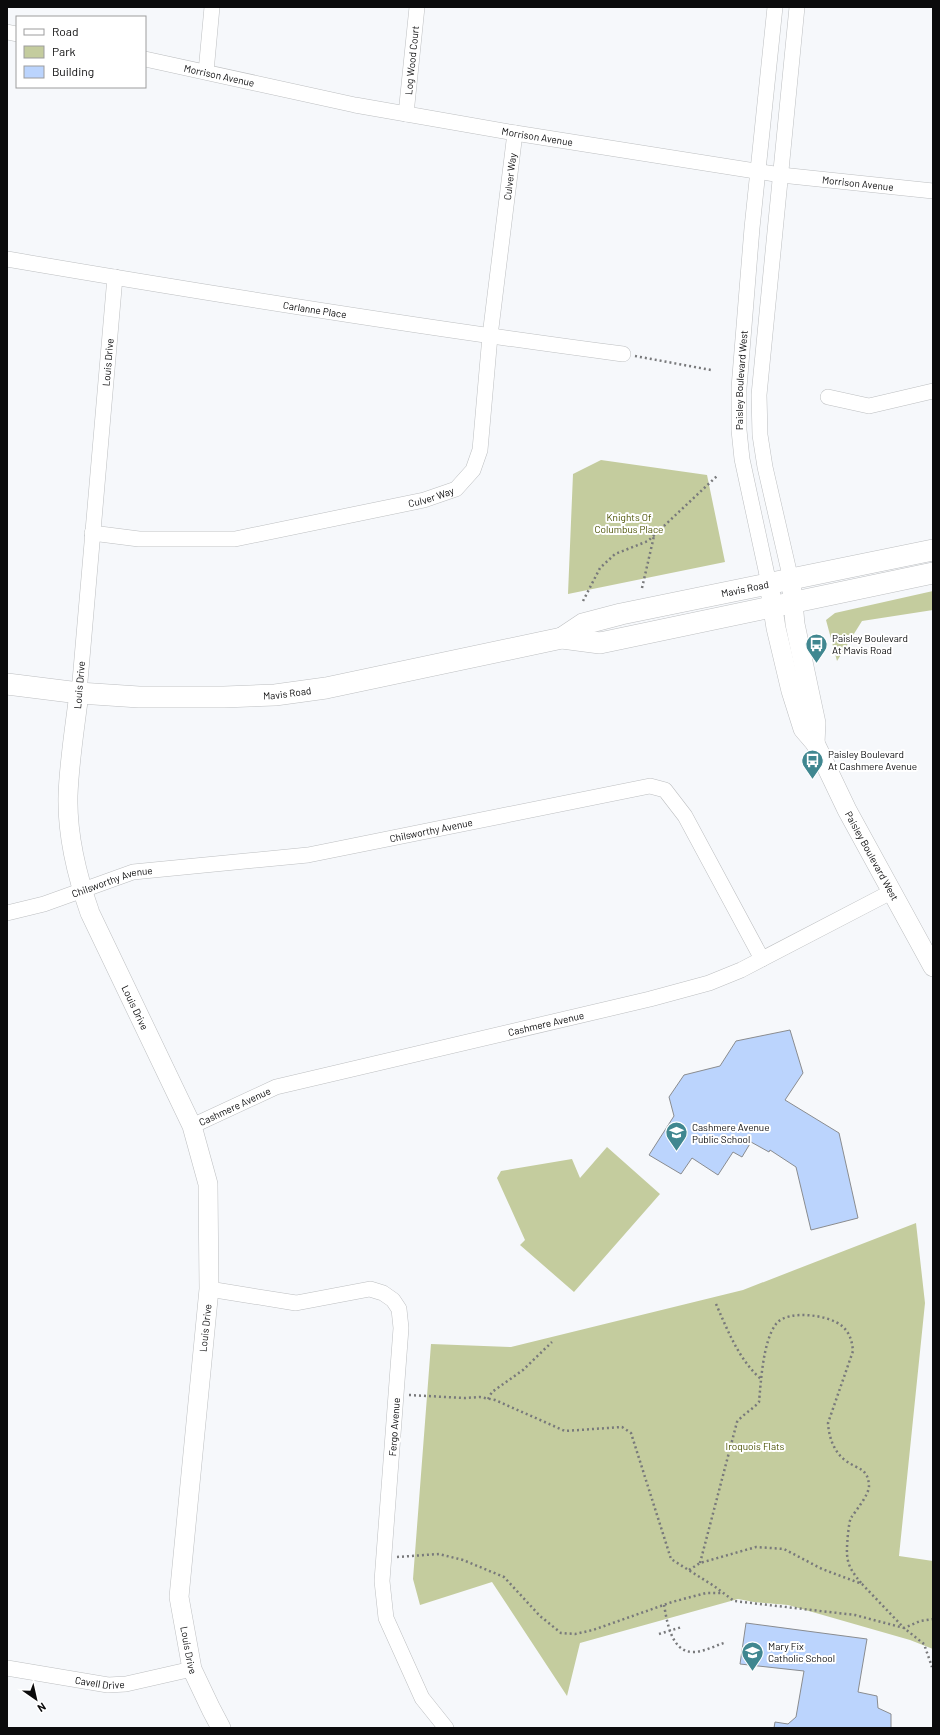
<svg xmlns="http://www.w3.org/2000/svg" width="940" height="1735" font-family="Barlow,sans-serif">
<rect width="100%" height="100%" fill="#f6f8fb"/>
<!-- green -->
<path fill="#c4cc9e" d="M 601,460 L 707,475 L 725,562 L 568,594 L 573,474 Z
M 933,591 L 933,610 L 862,621 L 837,661 L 826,620 L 835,613 Z
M 607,1147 L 660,1194 L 574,1292 L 520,1245 L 525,1240 L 497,1178 L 501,1171 L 572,1159 L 580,1178 Z
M 916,1223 L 925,1303 L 899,1556 L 933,1561 L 933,1649 L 910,1640 L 788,1605 L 754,1602 L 738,1599 L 580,1643 L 567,1696 L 492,1582 L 420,1605 L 413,1579 L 431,1344 L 511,1347 L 743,1290 Z"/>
<!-- building -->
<path fill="#bbd4fd" stroke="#8a8c8f" d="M 790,1030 L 803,1073 L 785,1100 L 839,1133 L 858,1218 L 811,1230 L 796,1167 L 770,1150 L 769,1152 L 751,1142 L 742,1157 L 733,1152 L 718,1175 L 692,1158 L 681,1174 L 649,1155 L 674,1116 L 669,1097 L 684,1075 L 720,1066 L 736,1041 Z
M 746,1623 L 867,1639 L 858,1692 L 877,1696 L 878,1708 L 891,1714 L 891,1728 L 774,1728 L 775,1722 L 788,1724 L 796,1717 L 804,1671 L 740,1664 Z"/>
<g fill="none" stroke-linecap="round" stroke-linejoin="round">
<defs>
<g id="minor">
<path d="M 7,32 L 17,34"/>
<path id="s1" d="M 145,59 L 355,105 L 515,133 L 781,175 L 933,191"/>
<path d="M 206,72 L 212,7"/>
<path id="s2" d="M 406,114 L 417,7"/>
<path id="s3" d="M 7,259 C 212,294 417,327 623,354"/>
<path d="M 828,397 L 869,406 L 933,391"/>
<path id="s4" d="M 92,533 L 139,539 L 235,539 L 424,500 L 456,489 L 473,470 L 480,450 L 490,336 L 515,133"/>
<path d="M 791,580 L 765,467 L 760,435 L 759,395 L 797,7"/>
<path id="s5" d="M 769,584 L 742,459 L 739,430 L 739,388 L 752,228 L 775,7"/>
<path id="s6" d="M 79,693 L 115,277"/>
<path id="s7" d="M 7,913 L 44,904 L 133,872 L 308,855 L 650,786 L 665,790 L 685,816 L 762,959"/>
<path id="s8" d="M 192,1126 L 276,1087 L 650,999 L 709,983 L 741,970 L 891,892"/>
<path d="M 209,1289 L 296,1303 L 370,1289 L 383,1293 L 393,1300 L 399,1309 L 401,1328 L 382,1581 L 386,1618 L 422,1698 L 446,1728"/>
<path id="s9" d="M 7,1668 L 108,1685 L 126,1684 L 192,1669"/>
</g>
<g id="tertiary">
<path d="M 791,580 L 795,624 L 816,723 L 815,743"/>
<path id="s10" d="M 769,584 L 776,628 L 791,691 L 803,729 L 815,743 L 847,810 L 933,967"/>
<path id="s11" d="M 79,693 C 75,727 69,762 68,796 C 67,836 77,876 90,913 L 192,1126 L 208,1184 L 209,1289 L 179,1597 L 192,1669 L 211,1709 L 221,1728"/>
</g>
<g id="secondary">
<path id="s12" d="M 562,638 L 583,624 L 621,614 L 933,550"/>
<path id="s13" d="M 7,684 L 79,693 L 139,697 L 224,697 L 275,695 L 326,688 L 562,638 L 600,643 L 933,573"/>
</g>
</defs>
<!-- minor casing -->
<use href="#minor" stroke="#bdbfc1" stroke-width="16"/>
<!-- tertiary casing -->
<use href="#tertiary" stroke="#bdbfc1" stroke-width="20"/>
<!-- secondary casing -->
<use href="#secondary" stroke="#bdbfc1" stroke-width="22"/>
<!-- path -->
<path stroke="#78797b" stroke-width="2.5" stroke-dasharray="2 3" stroke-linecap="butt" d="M 635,356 L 711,370
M 642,588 L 654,536
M 583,601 L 600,568 L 615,554 L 648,541 L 717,476
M 716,1304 C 728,1331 739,1360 761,1379
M 409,1395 L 464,1398 L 480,1397 L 495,1400 L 565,1431 L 622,1427 L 631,1433 L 671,1559 L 714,1586 L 734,1601 L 855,1615 L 904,1628 L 924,1644 L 932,1667
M 488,1399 L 492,1392 L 523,1370 L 552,1342
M 397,1557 L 439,1554 L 463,1560 L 504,1577 L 540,1616 L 561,1633 L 575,1634 L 593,1630 L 672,1602 L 706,1593 L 722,1593
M 700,1563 L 737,1422 C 743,1414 752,1410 759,1402 C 761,1381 763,1341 776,1324 C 787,1309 830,1315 842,1326 C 850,1333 852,1341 853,1351 L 828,1423 C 829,1438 834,1452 846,1461 C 859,1470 868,1468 869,1486 C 869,1495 856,1510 851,1518 C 849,1522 849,1528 848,1533 C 846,1558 845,1564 862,1584
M 689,1570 L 700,1563 L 756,1547 L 784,1549 L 822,1569 L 862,1584 L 904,1628 L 920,1621 L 933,1619
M 664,1605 C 667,1621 671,1652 693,1652 C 704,1652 714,1646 724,1643
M 659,1634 L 682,1627"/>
<!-- minor -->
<use href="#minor" stroke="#fff" stroke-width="15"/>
<!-- tertiary -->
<use href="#tertiary" stroke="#fff" stroke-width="19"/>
<!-- secondary -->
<use href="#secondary" stroke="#fff" stroke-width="21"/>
</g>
<!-- icons -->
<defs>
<symbol id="bus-pin" viewBox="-11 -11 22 30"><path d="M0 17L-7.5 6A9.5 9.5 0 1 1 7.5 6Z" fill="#408790" stroke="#fff"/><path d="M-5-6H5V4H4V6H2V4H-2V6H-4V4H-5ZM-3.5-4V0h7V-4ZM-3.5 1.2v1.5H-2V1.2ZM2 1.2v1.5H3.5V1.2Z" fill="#fff"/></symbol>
<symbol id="school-pin" viewBox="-11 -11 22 30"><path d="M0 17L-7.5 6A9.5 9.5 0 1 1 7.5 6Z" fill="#408790" stroke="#fff"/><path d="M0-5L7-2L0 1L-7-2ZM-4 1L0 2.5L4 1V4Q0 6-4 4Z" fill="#fff"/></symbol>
</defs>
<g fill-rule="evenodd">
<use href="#bus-pin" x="804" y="632" width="25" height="34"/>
<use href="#bus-pin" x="800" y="748" width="25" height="34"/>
<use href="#school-pin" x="664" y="1120" width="25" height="34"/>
<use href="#school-pin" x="740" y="1640" width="25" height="34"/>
</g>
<g text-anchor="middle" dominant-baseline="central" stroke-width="4" stroke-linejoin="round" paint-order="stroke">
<!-- street labels -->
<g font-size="10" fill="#0b0b0c" stroke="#fff">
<text stroke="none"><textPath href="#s2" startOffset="54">Log Wood Court</textPath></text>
<text stroke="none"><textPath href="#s1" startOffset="76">Morrison Avenue</textPath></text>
<text stroke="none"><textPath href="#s1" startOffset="400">Morrison Avenue</textPath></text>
<text stroke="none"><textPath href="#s4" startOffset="692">Culver Way</textPath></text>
<text stroke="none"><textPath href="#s1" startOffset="724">Morrison Avenue</textPath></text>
<text stroke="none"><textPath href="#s3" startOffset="312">Carlanne Place</textPath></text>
<text stroke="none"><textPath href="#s6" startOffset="332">Louis Drive</textPath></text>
<text stroke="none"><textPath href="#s5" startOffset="207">Paisley Boulevard West</textPath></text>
<text stroke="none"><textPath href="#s4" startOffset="344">Culver Way</textPath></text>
<text stroke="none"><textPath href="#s12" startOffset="191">Mavis Road</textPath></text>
<text transform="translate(79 685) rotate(-85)">Louis Drive</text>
<text stroke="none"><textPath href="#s13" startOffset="281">Mavis Road</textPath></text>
<text stroke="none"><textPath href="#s7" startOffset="434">Chilsworthy Avenue</textPath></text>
<text stroke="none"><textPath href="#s10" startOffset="294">Paisley Boulevard West</textPath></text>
<text stroke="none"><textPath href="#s7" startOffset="110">Chilsworthy Avenue</textPath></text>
<text stroke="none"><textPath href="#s11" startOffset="328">Louis Drive</textPath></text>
<text stroke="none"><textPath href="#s8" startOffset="370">Cashmere Avenue</textPath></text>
<text stroke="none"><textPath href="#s8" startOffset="47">Cashmere Avenue</textPath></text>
<text transform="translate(205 1328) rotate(-84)">Louis Drive</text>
<text transform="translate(394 1427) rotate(-86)">Fergo Avenue</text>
<text stroke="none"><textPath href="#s11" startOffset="988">Louis Drive</textPath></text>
<text stroke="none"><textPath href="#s9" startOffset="94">Cavell Drive</textPath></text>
</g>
<!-- park labels -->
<g font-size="10" fill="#4b5204" stroke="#fff">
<text x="629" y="517">Knights Of<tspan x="629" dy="12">Columbus Place</tspan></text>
<text x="755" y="1446">Iroquois Flats</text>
</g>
<!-- poi labels -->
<g font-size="10" fill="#0b0b0c" stroke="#fff" text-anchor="start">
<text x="832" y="638">Paisley Boulevard<tspan x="832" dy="12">At Mavis Road</tspan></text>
<text x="828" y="754">Paisley Boulevard<tspan x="828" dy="12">At Cashmere Avenue</tspan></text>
<text x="692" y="1127">Cashmere Avenue<tspan x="692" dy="12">Public School</tspan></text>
<text x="768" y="1646">Mary Fix<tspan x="768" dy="12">Catholic School</tspan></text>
</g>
</g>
<!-- border -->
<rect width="940" height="1735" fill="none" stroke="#0b0b0c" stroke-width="16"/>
<!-- legend -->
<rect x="16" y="16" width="130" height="72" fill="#ffffff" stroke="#9d9d9e"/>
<rect x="24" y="29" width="20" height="6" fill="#ffffff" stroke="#9d9d9e"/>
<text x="52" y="36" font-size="12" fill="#0b0b0c">Road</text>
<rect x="24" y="46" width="20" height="12" fill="#c4cc9e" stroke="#9d9d9e"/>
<text x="52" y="56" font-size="12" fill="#0b0b0c">Park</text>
<rect x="24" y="66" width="20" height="12" fill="#bbd4fd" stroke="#9d9d9e"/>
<text x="52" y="76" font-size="12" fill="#0b0b0c">Building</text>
<!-- north arrow -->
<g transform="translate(36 1699) rotate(146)" stroke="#ffffff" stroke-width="3" paint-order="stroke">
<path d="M0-3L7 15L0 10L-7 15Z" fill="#0b0b0c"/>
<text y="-6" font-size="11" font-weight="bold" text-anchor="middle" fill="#0b0b0c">N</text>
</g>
</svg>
